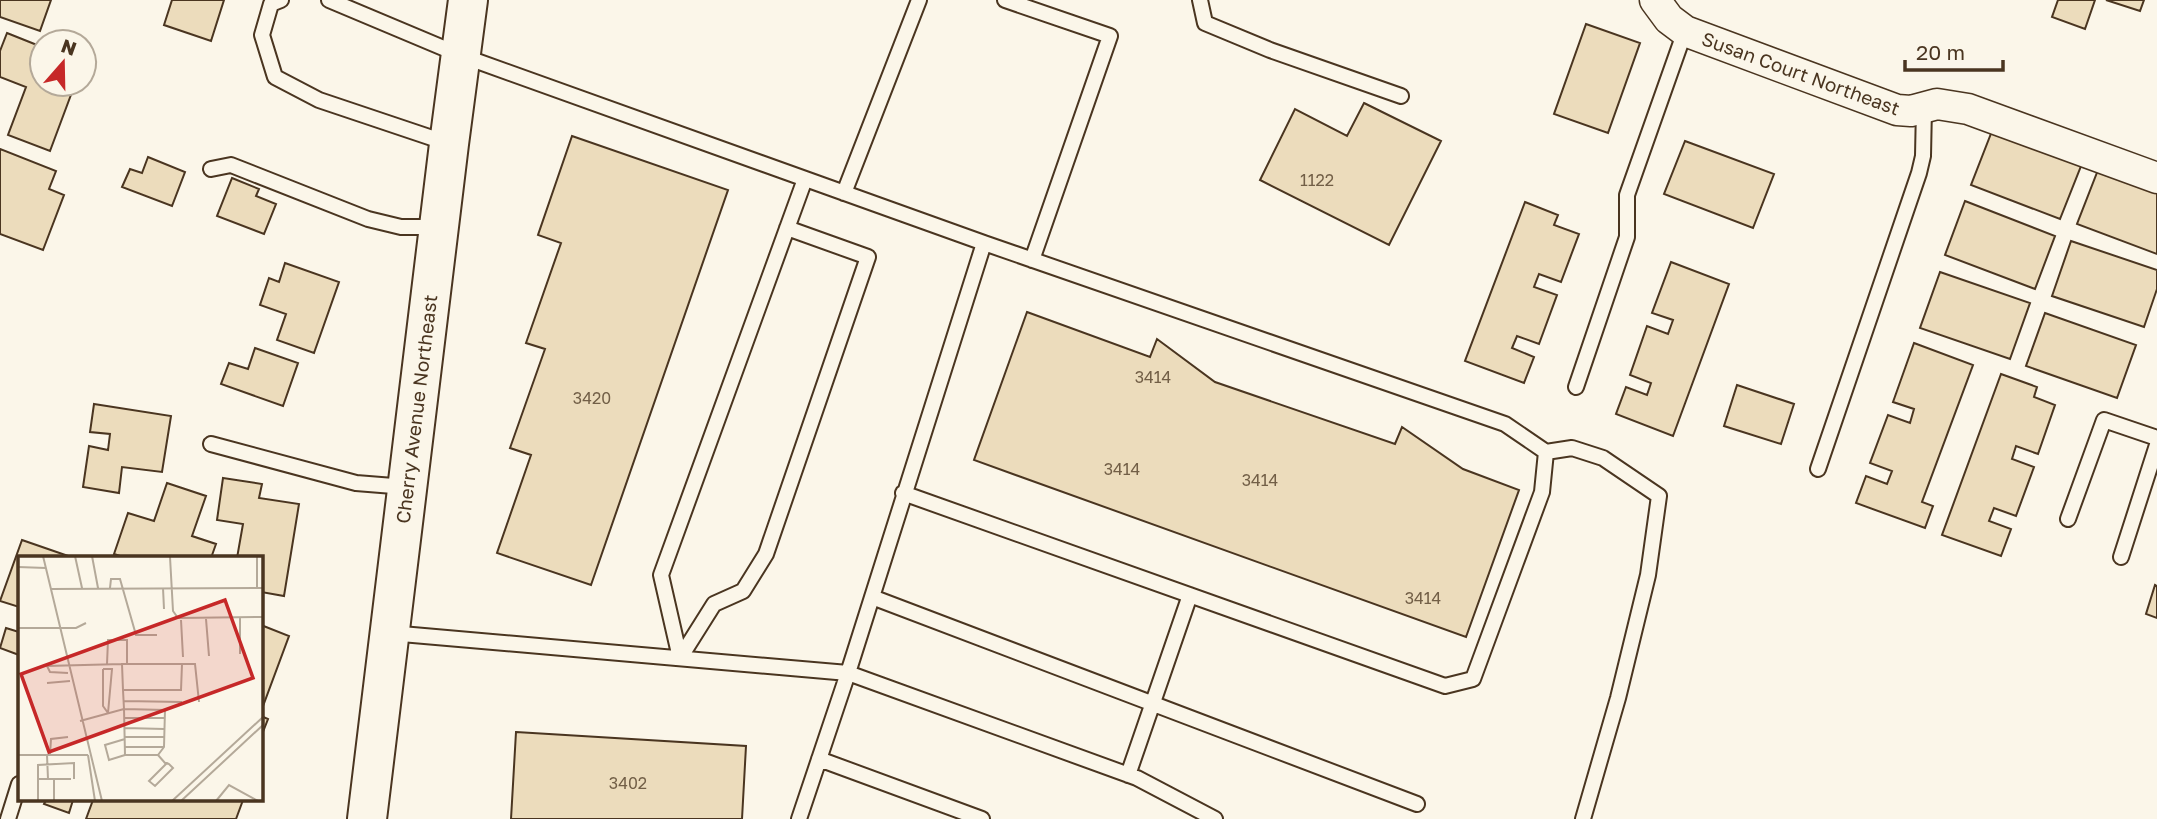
<svg xmlns="http://www.w3.org/2000/svg" width="2157" height="819" font-family="'Golos Text',sans-serif">
<rect width="100%" height="100%" fill="#fbf6e9"/>
<!-- building -->
<path fill="#ecdcbc" stroke="#4a3520" stroke-width="2" d="M 0,0 L 51,0 L 40,31 L 0,17 Z
M 172,0 L 224,0 L 211,41 L 164,25 Z
M 2058,0 L 2095,0 L 2085,29 L 2052,17 Z
M 2106,0 L 2144,0 L 2140,11 Z
M 1586,24 L 1640,43 L 1608,133 L 1554,114 Z
M 7,33 L 42,47 L 42,84 L 75,84 L 50,151 L 8,135 L 26,87 L 0,77 L 0,51 Z
M 1364,103 L 1441,141 L 1389,245 L 1260,180 L 1295,109 L 1347,136 Z
M 1992,131 L 2081,166 L 2060,219 L 1971,185 Z
M 572,136 L 728,190 L 591,585 L 497,553 L 531,455 L 510,448 L 545,349 L 526,343 L 561,243 L 538,235 Z
M 1685,141 L 1774,174 L 1753,228 L 1664,194 Z
M 0,149 L 56,171 L 49,189 L 64,195 L 43,250 L 0,234 Z
M 148,157 L 185,172 L 172,206 L 122,187 L 130,169 L 142,173 Z
M 2098,170 L 2157,192 L 2157,254 L 2077,224 Z
M 232,178 L 259,189 L 256,196 L 276,204 L 264,234 L 217,216 Z
M 1965,201 L 2055,236 L 2035,289 L 1945,255 Z
M 1525,202 L 1558,215 L 1554,225 L 1579,234 L 1561,282 L 1539,274 L 1534,287 L 1557,295 L 1539,344 L 1517,336 L 1512,348 L 1534,357 L 1524,383 L 1465,361 Z
M 2071,241 L 2157,270 L 2157,289 L 2144,327 L 2052,296 Z
M 1671,262 L 1729,284 L 1673,436 L 1616,414 L 1626,387 L 1647,395 L 1651,383 L 1630,375 L 1647,326 L 1668,334 L 1673,320 L 1652,313 Z
M 285,263 L 339,282 L 314,353 L 277,340 L 286,314 L 260,305 L 269,278 L 279,282 Z
M 1940,272 L 2030,303 L 2010,359 L 1920,328 Z
M 1027,312 L 1150,357 L 1157,339 L 1215,382 L 1395,444 L 1402,427 L 1463,469 L 1519,490 L 1466,637 L 974,460 Z
M 2045,313 L 2136,345 L 2117,398 L 2026,366 Z
M 1914,343 L 1973,365 L 1922,502 L 1933,506 L 1925,528 L 1856,503 L 1866,476 L 1887,484 L 1892,471 L 1870,463 L 1888,415 L 1910,423 L 1914,409 L 1893,402 Z
M 255,348 L 298,363 L 283,406 L 221,384 L 229,363 L 248,369 Z
M 2001,374 L 2037,387 L 2034,397 L 2055,405 L 2038,454 L 2016,446 L 2012,459 L 2034,467 L 2016,516 L 1994,508 L 1989,521 L 2011,529 L 2001,556 L 1942,535 Z
M 1737,385 L 1794,404 L 1781,444 L 1724,426 Z
M 94,404 L 171,416 L 162,472 L 122,467 L 119,493 L 83,487 L 89,446 L 108,450 L 110,434 L 90,432 Z
M 223,478 L 262,484 L 259,498 L 299,504 L 284,596 L 261,592 L 261,558 L 237,558 L 243,524 L 217,520 Z
M 167,483 L 206,496 L 192,536 L 216,544 L 211,558 L 126,558 L 114,554 L 128,513 L 154,521 Z
M 22,540 L 74,558 L 19,558 L 19,607 L 0,601 Z
M 2155,585 L 2157,586 L 2157,618 L 2146,614 Z
M 261,625 L 289,636 L 263,706 L 261,705 Z
M 6,628 L 19,632 L 19,655 L 0,648 Z
M 261,716 L 268,719 L 261,737 Z
M 516,732 L 746,746 L 742,819 L 511,819 Z
M 46,800 L 73,800 L 69,813 L 44,804 Z
M 93,800 L 243,800 L 236,819 L 86,819 Z"/>
<g fill="none" stroke-linecap="round" stroke-linejoin="round">
<defs>
<path id="service" d="M 281,0 L 271,4 L 262,35 L 275,77 L 319,100 L 447,143
M 329,0 L 460,55 L 984,243
M 1005,0 L 1110,36 L 1032,260
M 1200,0 L 1205,23 L 1270,50 L 1401,96
M 211,169 L 231,165 L 368,219 L 401,227 L 437,227
M 844,193 L 919,0
M 1576,387 L 1627,237 L 1627,195 L 1685,31
M 211,444 L 356,483 L 406,487
M 1546,452 L 1572,448 L 1603,458 L 1659,496 L 1648,575 L 1618,698 L 1583,819
M 1818,469 L 1919,173 L 1923,156 L 1924,107
M 2068,519 L 2104,420 L 2157,438
M 2121,557 L 2157,445
M 872,597 L 1417,804
M 390,633 L 848,673 L 984,243 L 1505,424 L 1546,452 L 1542,492 L 1473,679 L 1445,686 L 903,493
M 680,658 L 714,604 L 743,591 L 766,554 L 868,257 L 787,228
M 680,658 L 661,575 L 805,179
M 819,759 L 982,819
M 1128,775 L 1190,595
M 8,819 L 19,784
M 799,819 L 848,673 L 1137,778 L 1215,819"/>
<path id="minor" d="M 1655,0 L 1669,19 L 1685,31 L 1897,110 L 1911,111 L 1937,104 L 1968,109 L 2157,178"/>
<path id="secondary" d="M 367,819 L 449,144 L 468,0"/>
</defs>
<!-- service casing -->
<use href="#service" stroke="#4a3520" stroke-width="18"/>
<!-- minor casing -->
<use href="#minor" stroke="#4a3520" stroke-width="33"/>
<!-- secondary casing -->
<use href="#secondary" stroke="#4a3520" stroke-width="42"/>
<!-- service -->
<use href="#service" stroke="#fbf6e9" stroke-width="14"/>
<!-- minor -->
<use href="#minor" stroke="#fbf6e9" stroke-width="30"/>
<!-- secondary -->
<use href="#secondary" stroke="#fbf6e9" stroke-width="38"/>
</g>
<g text-anchor="middle" dominant-baseline="central" stroke-width="5" stroke-linejoin="round" paint-order="stroke">
<!-- number labels -->
<g font-size="16" fill="#725f47">
<text x="1317" y="180">1122</text>
<text x="1153" y="377">3414</text>
<text x="592" y="398">3420</text>
<text x="1122" y="469">3414</text>
<text x="1260" y="480">3414</text>
<text x="1423" y="598">3414</text>
<text x="628" y="783">3402</text>
</g>
<!-- street labels -->
<g font-size="19" fill="#4a3520" stroke="#fbf6e9">
<text transform="translate(1801 73) rotate(20)">Susan Court Northeast</text>
<text transform="translate(416 409) rotate(-83)">Cherry Avenue Northeast</text>
</g>
</g>
<!-- overview -->
<g transform="translate(18 556)">
<rect width="245" height="245" fill="#fbf6e9"/>
<path fill="none" stroke="#b4a999" stroke-width="2" d="M 25,0 L 84,245M 57,0 L 64,32M 74,0 L 80,32M 152,1 L 155,55 L 160,62 L 245,61M 239,1 L 239,32M 0,11 L 28,12M 92,32 L 93,23 L 102,23 L 118,79 L 139,79M 145,32 L 146,53M 33,33 L 245,32M 222,61 L 222,98M 188,63 L 191,100M 163,64 L 165,101M 0,72 L 58,72 L 68,67M 89,108 L 90,84 L 109,84 L 109,108M 164,108 L 177,108 L 181,146M 85,113 L 94,113 L 90,157M 85,113 L 85,150 L 90,157M 50,117 L 32,116 L 29,110 L 104,108M 29,127 L 52,125M 106,145 L 164,146M 106,153 L 147,154 L 146,191 L 140,199 L 107,199 ZM 107,162 L 146,162M 62,165 L 106,153 L 105,134 L 104,108 L 164,108 L 163,134 L 105,134M 107,172 L 146,173M 107,181 L 146,181M 107,183 L 87,189 L 91,204 L 107,199M 107,191 L 146,191M 0,199 L 70,199M 29,199 L 30,223M 32,199 L 33,183 L 50,181M 70,199 L 77,245M 140,199 L 147,207 L 149,207 L 151,208 L 155,212 L 137,230 L 131,225 L 149,207M 20,223 L 53,223M 36,223 L 36,245M 20,245 L 20,209 L 56,207 L 56,223M 154,245 L 245,161M 163,245 L 245,169M 198,245 L 211,229 L 240,245"/>
<path fill="#c62828" fill-opacity="0.15" stroke="#c62828" stroke-width="3.5" d="M 207,44 L 235,122 L 31,196 L 3,118 Z"/>
<rect width="245" height="245" fill="none" stroke="#4a3520" stroke-width="3.5"/>
</g>
<!-- north arrow -->
<g transform="translate(63 63) rotate(20)"><circle r="33" fill="#fbf6e9" stroke="#b4a999" stroke-width="2"/>
<path d="M0-5L12 26L0 18L-12 26Z" fill="#c62828"/>
<text y="-10" font-size="19" font-weight="bold" text-anchor="middle" fill="#4a3520">N</text>
</g>
<!-- scale -->
<path d="M1905 60v10h98v-10" fill="none" stroke="#4a3520" stroke-width="3.5"/>
<text x="1916" y="60" font-size="21" fill="#4a3520" stroke="#fbf6e9" stroke-width="5" paint-order="stroke">20 m</text>
</svg>
